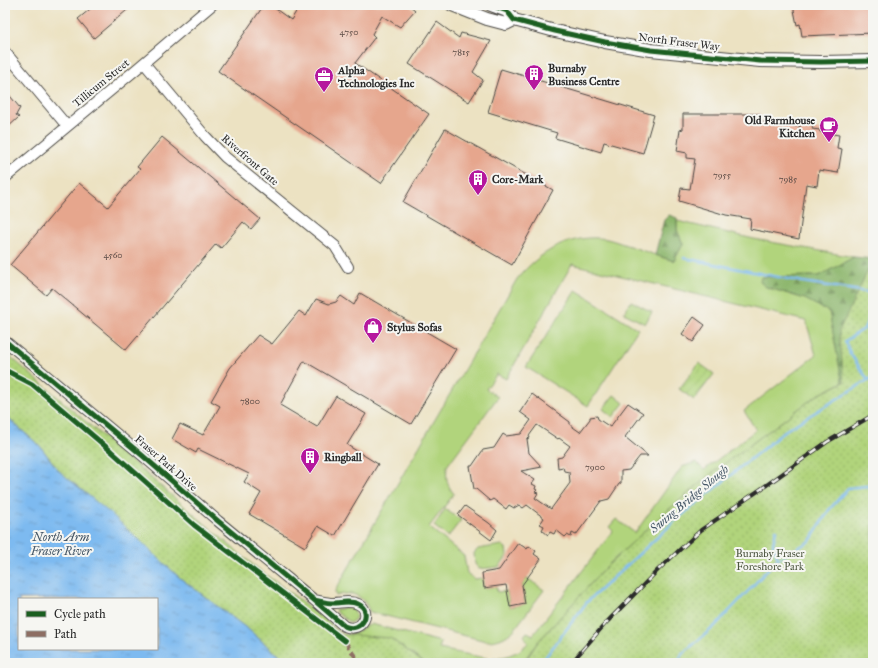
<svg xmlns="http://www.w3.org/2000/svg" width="878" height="668" font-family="'IM FELL Great Primer',serif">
<defs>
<pattern id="forest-firs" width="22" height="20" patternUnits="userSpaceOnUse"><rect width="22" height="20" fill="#8cb66c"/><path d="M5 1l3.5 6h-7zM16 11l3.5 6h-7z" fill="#739459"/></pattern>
<pattern id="park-dots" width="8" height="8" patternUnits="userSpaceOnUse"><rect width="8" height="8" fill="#b1d47c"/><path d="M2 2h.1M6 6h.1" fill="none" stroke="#98b66b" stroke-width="1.8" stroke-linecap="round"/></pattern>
<pattern id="garden-furrows" width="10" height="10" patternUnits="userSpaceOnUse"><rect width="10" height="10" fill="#b1d47c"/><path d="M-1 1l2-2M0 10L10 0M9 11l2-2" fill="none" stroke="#98b66b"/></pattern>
<pattern id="water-ripples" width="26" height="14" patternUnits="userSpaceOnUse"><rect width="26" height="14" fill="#7dbaf0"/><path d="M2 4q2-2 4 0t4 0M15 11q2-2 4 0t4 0" fill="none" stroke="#6797c3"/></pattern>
</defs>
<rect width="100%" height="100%" fill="#f6f6f2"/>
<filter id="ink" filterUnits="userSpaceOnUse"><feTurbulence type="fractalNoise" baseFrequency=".025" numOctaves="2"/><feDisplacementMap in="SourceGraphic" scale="8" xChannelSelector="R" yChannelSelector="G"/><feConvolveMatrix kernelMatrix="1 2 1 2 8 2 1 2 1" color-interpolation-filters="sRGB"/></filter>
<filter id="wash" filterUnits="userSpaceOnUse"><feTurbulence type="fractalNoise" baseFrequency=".012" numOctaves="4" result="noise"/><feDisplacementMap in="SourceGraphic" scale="16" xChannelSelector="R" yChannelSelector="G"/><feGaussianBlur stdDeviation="0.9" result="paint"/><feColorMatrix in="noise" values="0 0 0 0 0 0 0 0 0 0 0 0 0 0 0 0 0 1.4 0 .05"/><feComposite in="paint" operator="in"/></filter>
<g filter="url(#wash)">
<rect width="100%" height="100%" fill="#ece2c2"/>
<!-- grass -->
<path fill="#b1d47c" stroke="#6e8054" d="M 677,221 L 754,239 L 854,257 L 819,276 L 762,277 L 766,287 L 805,299 L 830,312 L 843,382 L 816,396 L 711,474 L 660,517 L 606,567 L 537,643 L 522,663 L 424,663 L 390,638 L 348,638 L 348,634 C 350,633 352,633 355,633 C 361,631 364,625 371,624 L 441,642 L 439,649 L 491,659 L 507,656 L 519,651 L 528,643 L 524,636 L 527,632 L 533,635 L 613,531 L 609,527 L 616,519 L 635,533 L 682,467 L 696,462 L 704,470 L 756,430 L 744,411 L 816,355 L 806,321 L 572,264 L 506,379 L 497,374 L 486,389 L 498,397 L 447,466 C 446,478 446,484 454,494 L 429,527 L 464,556 L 467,573 L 474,579 L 483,578 L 484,588 L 496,586 L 497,592 L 507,591 L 510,607 L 525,604 L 522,585 L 527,578 L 544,590 L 514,630 C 505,638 498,641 486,641 L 370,612 C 363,596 354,590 336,596 L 335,591 L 517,279 C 539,252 571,233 607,239 C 616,241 625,245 633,247 C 647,252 660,257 674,261 L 683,244 L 677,230 Z
M 576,290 L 638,329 L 588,406 L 526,367 Z
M 631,301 L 652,312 L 645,324 L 624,313 Z
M 614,395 L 624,403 L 613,417 L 603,409 Z
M 445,509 L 461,520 L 448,537 L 434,526 Z
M 502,545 L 506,548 L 507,556 L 499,567 L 479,569 L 475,564 L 474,553 L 478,549 Z
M 345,607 L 350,607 L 354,610 L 356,617 L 355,619 L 350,623 L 335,611 L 336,609 L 340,609 Z"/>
<!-- forest -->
<path fill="url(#forest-firs)" stroke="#5c704c" d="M 669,215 L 677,218 L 677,230 L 683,244 L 674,261 L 655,255 L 664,220 Z
M 854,257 L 873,259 L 873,406 L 532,663 L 843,386 L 829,312 L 805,299 L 766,287 L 760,282 L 761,277 L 819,276 Z"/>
<!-- park -->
<path fill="url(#park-dots)" stroke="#6e8054" d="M 873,260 L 873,663 L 524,663 L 537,643 L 606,567 L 660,517 L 711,474 L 816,396 L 844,382 L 839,331 Z
M 5,352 L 241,555 L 262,572 L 327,620 L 339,634 L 390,638 L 424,663 L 287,663 L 249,630 L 180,578 L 59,471 L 40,446 L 5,416 Z"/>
<!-- garden -->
<path fill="url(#garden-furrows)" stroke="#6e8054" d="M 699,363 L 714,374 L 694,400 L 679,389 Z"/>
<!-- water -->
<path fill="url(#water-ripples)" stroke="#54728e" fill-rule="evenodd" d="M 5,416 L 40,446 L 59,471 L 111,514 L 180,578 L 249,630 L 287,663 L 5,663 ZM 19,599 L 157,599 L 157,649 L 19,649 Z"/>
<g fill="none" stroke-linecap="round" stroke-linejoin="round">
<!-- stream -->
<path stroke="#7dbaf0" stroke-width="2.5" d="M 684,258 L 803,282 L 873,293
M 868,380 L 850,353 L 845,341 L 864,329 L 873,309
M 776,530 L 773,544 L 778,559
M 541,663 L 587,602 L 676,520 L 786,430 L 873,377
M 677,663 L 682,654 L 715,626 L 750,589 L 775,561 L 810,541 L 829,510 L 848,488 L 867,486 L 873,488"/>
</g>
<g id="blocks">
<!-- building -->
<path fill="#e6a68d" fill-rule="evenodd" d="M 95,5 L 133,5 L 94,38 L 78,19 Z
M 264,5 L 270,5 L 291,20 L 300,5 L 409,5 L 415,10 L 400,27 L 382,16 L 372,34 L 375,37 L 355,63 L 429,114 L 381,183 L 218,71 Z
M 793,5 L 873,5 L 873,33 L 802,36 L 800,24 L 797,25 Z
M 437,22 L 459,38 L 461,33 L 491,41 L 473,72 L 483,80 L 469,102 L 409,64 Z
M 501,69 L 654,115 L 643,153 L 604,142 L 601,152 L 555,138 L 557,133 L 488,112 Z
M 5,90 L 20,108 L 16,115 L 19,117 L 5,130 Z
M 683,114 L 760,114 L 759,121 L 783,127 L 784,124 L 800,127 L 801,122 L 813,125 L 812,129 L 820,130 L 820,132 L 839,135 L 837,148 L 842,149 L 838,173 L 819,170 L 817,186 L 806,184 L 799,239 L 750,229 L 751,219 L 726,215 L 679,201 L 681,188 L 690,189 L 695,159 L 687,158 L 687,153 L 677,151 L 680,130 L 683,129 Z
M 445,129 L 553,190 L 512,265 L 403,202 Z
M 162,137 L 260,219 L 251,229 L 243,222 L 221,248 L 216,244 L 126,350 L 52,288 L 46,295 L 10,265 L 79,183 L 108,207 L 140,169 L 137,167 Z
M 360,293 L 456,349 L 411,424 L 304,361 L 280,405 L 317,427 L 336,396 L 366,414 L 347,445 L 378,464 L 335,536 L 318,526 L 305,547 L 249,514 L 261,493 L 244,482 L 249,474 L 198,449 L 196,453 L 172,439 L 180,424 L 203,435 L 220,406 L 211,401 L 230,368 L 258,335 L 272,344 L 299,311 L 306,316 L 316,299 L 329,304 L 336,302 L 341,296 L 354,305 Z
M 694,317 L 705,325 L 693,342 L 682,334 Z
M 532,394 L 570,422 L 570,425 L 580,432 L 590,419 L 590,417 L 597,416 L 598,419 L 610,427 L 628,403 L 643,413 L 625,437 L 648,456 L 640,456 L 629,470 L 621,471 L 621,483 L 619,484 L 609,499 L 601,501 L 576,535 L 572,533 L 571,537 L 567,535 L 565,537 L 556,530 L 554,534 L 550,532 L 548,535 L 542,530 L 544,526 L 540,524 L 544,518 L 527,505 L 523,508 L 519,505 L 514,508 L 509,505 L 506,509 L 493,499 L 490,501 L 476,489 L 474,489 L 470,466 L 472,466 L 483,450 L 494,448 L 503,434 L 506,436 L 521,434 L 531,420 L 520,412 ZM 537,425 L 558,439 L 559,438 L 570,446 L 562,457 L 557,458 L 558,468 L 563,467 L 564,471 L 569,472 L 570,483 L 551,509 L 535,498 L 538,493 L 535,492 L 537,490 L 535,489 L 536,486 L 532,484 L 535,480 L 521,471 L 542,467 L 529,453 L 527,439 L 530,438 L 529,436 Z
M 465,506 L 489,523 L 497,530 L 491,540 L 458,515 Z
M 518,543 L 527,549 L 529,546 L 536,551 L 534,554 L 541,559 L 522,585 L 525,604 L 510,607 L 506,585 L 484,588 L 482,573 L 499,570 Z"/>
</g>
</g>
<g filter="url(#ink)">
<use href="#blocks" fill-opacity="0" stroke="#484642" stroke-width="1"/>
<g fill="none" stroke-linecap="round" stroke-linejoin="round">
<defs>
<path id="minor" d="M 5,52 L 67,126
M 144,63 L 205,136 L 225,157 L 335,246 L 348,267
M 5,178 L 133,72 L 212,5
M 5,341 L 143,456 L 218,521 L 314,600 L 344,626 C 363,634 373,610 358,604 C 350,600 341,603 333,603 C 327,603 320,601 314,600"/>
<path id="tertiary" d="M 452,5 L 487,19 L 506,24 L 514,20
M 491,5 L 507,11 L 514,20 L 555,31 L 605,42 L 651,50 L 760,61 L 821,62 L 873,61"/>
</defs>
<!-- minor casing -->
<use href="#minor" stroke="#484642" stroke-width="12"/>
<!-- tertiary casing -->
<use href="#tertiary" stroke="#484642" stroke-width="14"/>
<!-- minor -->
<use href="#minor" stroke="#fff" stroke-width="10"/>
<!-- tertiary -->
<use href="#tertiary" stroke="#fff" stroke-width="12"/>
<defs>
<path id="rail" d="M 571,663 L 606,623 L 659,569 L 701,530 L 761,489 L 827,442 L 873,415"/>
</defs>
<!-- rail casing -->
<use href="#rail" stroke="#2b2b2b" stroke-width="4"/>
<!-- rail -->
<use href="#rail" stroke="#f6f6f2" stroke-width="2.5" stroke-dasharray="8" stroke-linecap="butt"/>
<!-- quiet -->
<path stroke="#8d6e63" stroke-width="4" stroke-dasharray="8 4" stroke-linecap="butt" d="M 345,641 L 354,655 L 362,663"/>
<defs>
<path id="cycleway" d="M 491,5 L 507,11 L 514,20 L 555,31 L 605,42 L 651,50 L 760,61 L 821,62 L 873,61
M 5,341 L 143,456 L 218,521 L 314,600 L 344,626 C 363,634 373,610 358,604 C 350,600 341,603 333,603 C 327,603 320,601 314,600
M 5,370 L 32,384 L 111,451 L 194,525 L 345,641"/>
</defs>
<!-- cycleway casing -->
<use href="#cycleway" stroke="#f6f6f2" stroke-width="8"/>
<!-- cycleway -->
<use href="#cycleway" stroke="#1b5e20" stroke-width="5"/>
</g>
</g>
<!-- icons -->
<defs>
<symbol id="building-pin" viewBox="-11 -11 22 30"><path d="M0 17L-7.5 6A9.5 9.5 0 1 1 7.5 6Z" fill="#b5179e" stroke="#f6f6f2"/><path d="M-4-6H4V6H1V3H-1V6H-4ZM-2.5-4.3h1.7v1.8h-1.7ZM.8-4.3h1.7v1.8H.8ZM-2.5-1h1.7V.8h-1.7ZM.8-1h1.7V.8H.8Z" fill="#fff"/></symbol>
<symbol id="office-pin" viewBox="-11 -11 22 30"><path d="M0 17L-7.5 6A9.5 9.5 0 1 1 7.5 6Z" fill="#b5179e" stroke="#f6f6f2"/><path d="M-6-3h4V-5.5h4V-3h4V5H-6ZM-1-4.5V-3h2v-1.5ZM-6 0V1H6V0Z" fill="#fff"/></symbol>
<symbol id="cafe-pin" viewBox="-11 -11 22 30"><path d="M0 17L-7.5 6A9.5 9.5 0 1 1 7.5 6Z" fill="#b5179e" stroke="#f6f6f2"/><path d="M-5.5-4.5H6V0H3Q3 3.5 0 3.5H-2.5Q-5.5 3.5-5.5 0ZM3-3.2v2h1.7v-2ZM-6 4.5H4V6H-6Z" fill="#fff"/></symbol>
<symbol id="shop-pin" viewBox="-11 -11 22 30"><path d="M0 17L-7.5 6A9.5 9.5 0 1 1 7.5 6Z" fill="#b5179e" stroke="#f6f6f2"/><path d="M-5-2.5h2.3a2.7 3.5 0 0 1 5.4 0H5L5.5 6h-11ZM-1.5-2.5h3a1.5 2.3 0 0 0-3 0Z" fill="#fff"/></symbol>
</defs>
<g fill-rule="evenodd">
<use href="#building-pin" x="523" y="63" width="22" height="30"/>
<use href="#office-pin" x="313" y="65" width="22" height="30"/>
<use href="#cafe-pin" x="818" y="115" width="22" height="30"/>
<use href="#building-pin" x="467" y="168" width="22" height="30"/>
<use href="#shop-pin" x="362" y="316" width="22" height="30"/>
<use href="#building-pin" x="299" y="446" width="22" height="30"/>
</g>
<g text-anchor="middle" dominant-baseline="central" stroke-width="4" stroke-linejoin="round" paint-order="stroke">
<!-- number labels -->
<g font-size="9" fill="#5a4a44">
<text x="349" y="31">4750</text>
<text x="461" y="51">7815</text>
<text x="722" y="174">7955</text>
<text x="788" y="178">7985</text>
<text x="113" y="254">4560</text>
<text x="250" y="400">7800</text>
<text x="595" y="466">7900</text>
</g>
<!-- street labels -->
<g font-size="11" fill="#2b2b2b" stroke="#f6f6f2">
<text transform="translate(679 42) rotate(7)">North Fraser Way</text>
<text transform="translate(101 83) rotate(-39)">Tillicum Street</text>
<text transform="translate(250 160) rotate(41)">Riverfront Gate</text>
<text transform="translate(166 463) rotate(41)">Fraser Park Drive</text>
</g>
<!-- poi labels -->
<g font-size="11" font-weight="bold" fill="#2b2b2b" stroke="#f6f6f2" text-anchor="start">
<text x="548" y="68">Burnaby<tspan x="548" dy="13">Business Centre</tspan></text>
<text x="338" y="70">Alpha<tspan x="338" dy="13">Technologies Inc</tspan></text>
<text x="815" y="120" text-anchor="end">Old Farmhouse<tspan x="815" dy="13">Kitchen</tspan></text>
<text x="492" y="179">Core-Mark</text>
<text x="387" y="327">Stylus Sofas</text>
<text x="324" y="457">Ringball</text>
</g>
<!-- park labels -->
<g font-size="11" fill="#4c553f" stroke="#f6f6f2">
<text x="770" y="553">Burnaby Fraser<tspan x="770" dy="13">Foreshore Park</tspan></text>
</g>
<!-- water labels -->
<g font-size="12" font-style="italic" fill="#445666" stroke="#f6f6f2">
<text transform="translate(689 499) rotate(-40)">Swing Bridge Slough</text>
<text x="61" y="537">North Arm<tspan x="61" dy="14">Fraser River</tspan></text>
</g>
</g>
<!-- margin -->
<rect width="878" height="668" fill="none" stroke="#f6f6f2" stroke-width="20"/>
<!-- legend -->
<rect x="18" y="598" width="140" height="52" fill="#f6f6f2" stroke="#a5a5a2"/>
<rect x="26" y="611" width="20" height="6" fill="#1b5e20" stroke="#a5a5a2"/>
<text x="54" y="618" font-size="12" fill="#2b2b2b">Cycle path</text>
<rect x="26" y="631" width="20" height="6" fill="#8d6e63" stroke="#a5a5a2"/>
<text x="54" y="638" font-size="12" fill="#2b2b2b">Path</text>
</svg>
